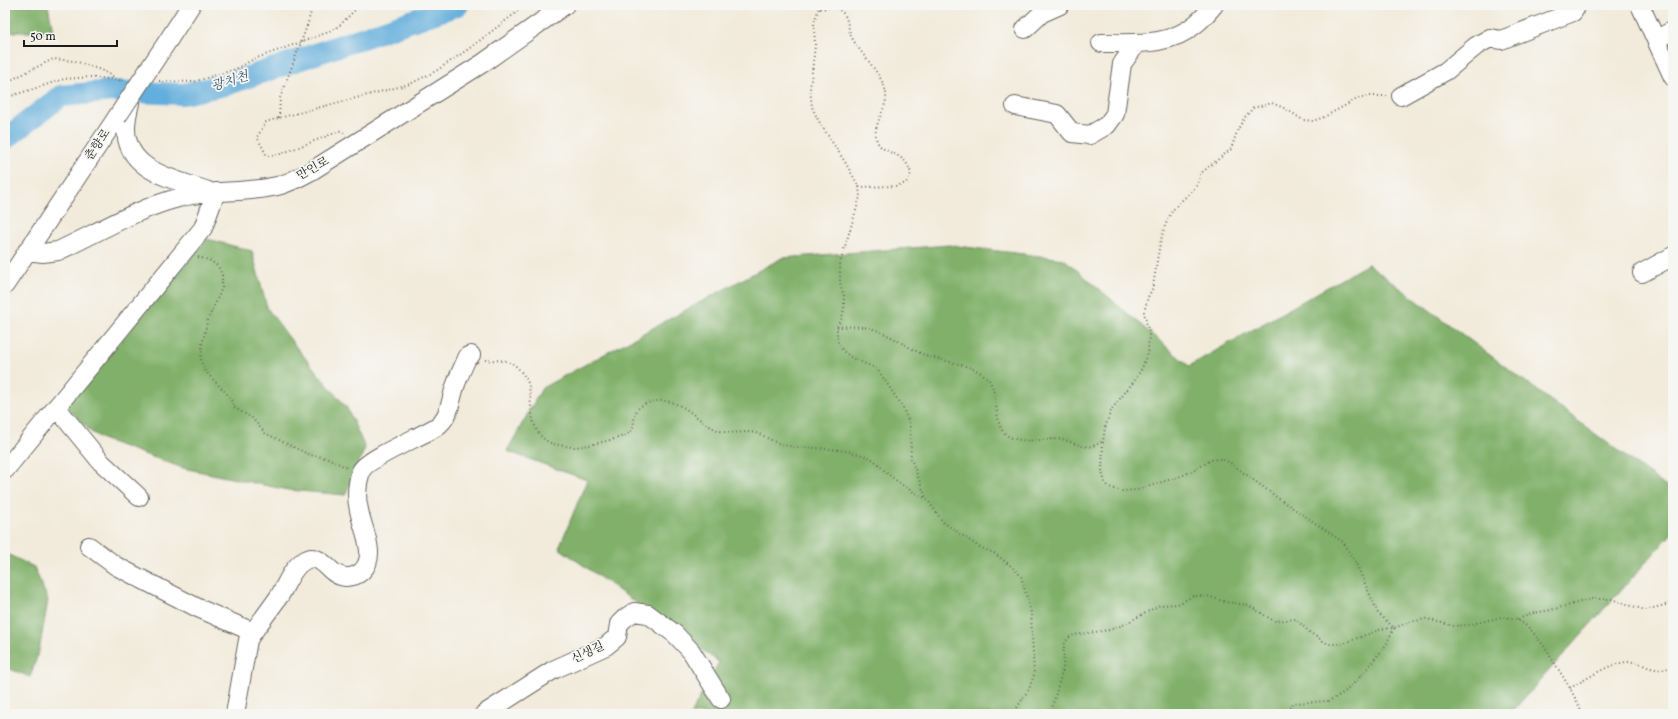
<svg xmlns="http://www.w3.org/2000/svg" width="1678" height="719" font-family="Vollkorn,'Noto Serif KR',serif">
<rect width="100%" height="100%" fill="#f6f6f2"/>
<filter id="ink" filterUnits="userSpaceOnUse"><feTurbulence type="fractalNoise" baseFrequency=".025" numOctaves="2"/><feDisplacementMap in="SourceGraphic" scale="8" xChannelSelector="R" yChannelSelector="G"/><feConvolveMatrix kernelMatrix="1 2 1 2 8 2 1 2 1" color-interpolation-filters="sRGB"/></filter>
<filter id="wash" filterUnits="userSpaceOnUse"><feTurbulence type="fractalNoise" baseFrequency=".012" numOctaves="4" result="noise"/><feDisplacementMap in="SourceGraphic" scale="16" xChannelSelector="R" yChannelSelector="G"/><feGaussianBlur stdDeviation="0.9" result="paint"/><feColorMatrix in="noise" values="0 0 0 0 0 0 0 0 0 0 0 0 0 0 0 0 0 1.4 0 .05"/><feComposite in="paint" operator="in"/></filter>
<g filter="url(#wash)">
<rect width="100%" height="100%" fill="#f2ebdb"/>
<!-- forest -->
<path fill="#80b069" stroke="#4e6642" d="M 5,5 L 48,5 L 53,32 L 5,32 Z
M 207,239 L 252,251 L 267,308 L 296,347 L 347,408 L 365,448 L 345,495 L 288,490 L 183,468 L 102,439 L 90,431 L 66,406 Z
M 949,245 L 1064,259 L 1189,366 L 1368,264 L 1673,492 L 1673,532 L 1510,714 L 691,714 L 719,662 L 559,548 L 587,480 L 507,451 L 542,388 L 782,258 Z
M 5,553 L 34,567 L 48,600 L 39,651 L 30,677 L 5,667 Z"/>
<g fill="none" stroke-linecap="round" stroke-linejoin="round">
<!-- river -->
<path stroke="#63aedc" stroke-width="22" d="M 5,139 L 61,96 L 112,91 L 183,94 L 225,85 L 458,5"/>
</g>
</g>
<g filter="url(#ink)">
<g fill="none" stroke-linecap="round" stroke-linejoin="round">
<defs>
<path id="minor" d="M 1640,5 L 1673,77
M 1025,29 L 1042,13 L 1060,5
M 169,39 L 191,5
M 1656,40 L 1673,30
M 1101,43 C 1134,43 1170,47 1197,23 C 1203,18 1209,11 1214,5
M 1401,96 L 1446,71 L 1476,46 L 1490,38 L 1501,40 L 1573,12 L 1577,5
M 130,103 C 128,111 126,119 126,127 C 125,172 175,179 208,191
M 1015,106 L 1057,114 L 1072,133 L 1090,135 L 1107,125 L 1115,114 L 1122,64 L 1137,43
M 27,251 L 43,253 L 58,251 C 97,233 136,209 178,198 C 210,189 244,194 277,186 C 290,183 302,176 313,170 L 483,63 L 565,5
M 1642,273 L 1673,256
M 5,285 L 117,117
M 56,407 L 101,462 L 139,497
M 5,470 L 203,228 L 216,192
M 89,546 L 116,566 L 198,608 L 253,632
M 235,714 L 248,640 L 253,632 C 262,620 271,608 280,595 C 286,585 293,566 304,561 C 307,559 312,557 316,559 C 328,563 331,576 346,577 C 352,577 358,575 362,571 C 378,556 362,528 359,510 C 356,498 357,483 361,471 C 366,459 422,436 436,427 C 451,417 450,399 456,384 C 459,375 464,365 468,356 L 471,355
M 484,714 L 553,670 L 606,646 L 617,637 L 619,624 L 625,618 L 634,612 L 648,614 L 675,634 L 691,651 L 721,699"/>
</defs>
<!-- minor casing -->
<use href="#minor" stroke="#67645f" stroke-width="20"/>
<!-- path -->
<path stroke="#67645f" stroke-width="2" stroke-dasharray="1 3" stroke-linecap="butt" d="M 820,5 L 814,22 L 815,46 L 810,89 L 812,107 L 818,120 L 845,162 L 859,187 L 860,197 L 840,263 L 840,283 L 844,296 L 844,308 L 842,318 L 837,327 L 837,336 L 838,343 L 843,351 L 852,358 L 875,368 L 880,373 L 903,408 L 910,425 L 911,459 L 926,498 L 943,522 L 979,547 L 994,553 L 1011,566 L 1021,576 L 1031,613 L 1034,675 L 1029,689 L 1013,714
M 820,9 C 827,8 837,6 843,13 C 848,18 848,29 851,36 C 860,54 883,74 886,93 C 888,109 871,125 877,141 C 883,156 906,150 911,174 L 906,183 L 896,186 L 859,187
M 307,26 L 313,5
M 159,81 L 193,82 L 236,69 L 254,59 L 326,33 L 339,26 L 360,5
M 5,83 L 53,59 L 75,61 L 101,70 L 120,80 L 124,80
M 1387,96 L 1368,96 L 1359,98 L 1324,117 L 1313,121 L 1303,120 L 1286,109 L 1272,103 L 1253,108 L 1245,117 L 1238,129 L 1231,149 L 1200,174 C 1200,190 1182,197 1173,210 C 1158,233 1158,263 1152,290 L 1148,297 L 1144,312 L 1149,334 L 1148,351 L 1142,368 L 1135,380 L 1111,410 L 1105,428 L 1103,441 L 1102,472 L 1105,482 L 1109,487 L 1122,491 L 1137,490 L 1181,476 L 1195,470 L 1211,460 L 1220,459 L 1229,462 L 1278,498 L 1343,542 L 1354,559 L 1378,613 L 1394,628
M 5,98 L 64,79 L 91,77 L 118,80
M 279,118 L 280,98
M 344,133 L 340,131 L 278,155 L 267,156 L 257,137 L 266,122 L 279,118 L 410,84 L 436,71 L 470,48 L 526,5
M 198,257 L 209,260 L 218,266 L 222,275 L 222,288 L 207,322 L 202,345 L 201,361 L 204,370 L 229,396 L 235,408 L 252,418 L 265,433 L 310,455 L 328,458 L 347,468
M 837,327 C 848,326 863,326 873,329 C 892,335 907,348 925,355 C 943,362 976,364 989,380 C 998,393 995,420 1002,430 C 1013,447 1044,438 1060,439 C 1070,440 1081,449 1092,446 C 1096,445 1099,443 1103,441
M 485,360 C 494,361 505,359 512,363 C 519,368 528,379 529,387 C 532,407 529,437 554,444 C 560,445 568,447 575,447 C 583,447 625,438 630,432 C 635,427 633,419 636,412 C 640,403 655,400 665,401 C 685,403 698,421 715,429 C 730,436 742,430 756,433 C 766,436 774,443 784,445 C 795,448 806,447 817,448 C 834,449 852,451 868,457 C 876,460 881,468 888,474 C 898,482 914,494 926,498
M 1518,619 L 1534,613 L 1551,610 L 1592,599 L 1611,599 L 1645,610 L 1673,603
M 1570,688 C 1589,678 1612,660 1634,662 C 1637,662 1640,664 1643,665 C 1653,670 1663,671 1673,666
M 1050,714 L 1063,669 L 1064,645 L 1068,638 L 1074,635 L 1109,630 L 1123,625 L 1160,605 L 1178,604 L 1193,596 L 1207,596 L 1226,602 L 1248,605 L 1274,621 L 1296,619 L 1309,632 L 1328,644 L 1341,644 L 1382,629 L 1394,628 L 1410,622 L 1426,619 L 1454,626 L 1468,625 L 1502,617 L 1518,619 L 1530,629 L 1544,646 L 1570,688 L 1583,714
M 1285,714 L 1293,703 L 1328,701 L 1335,698 L 1346,691 L 1360,677 L 1386,645 L 1394,628"/>
<!-- minor -->
<use href="#minor" stroke="#fff" stroke-width="18"/>
<defs>
<path id="minor-bridge" d="M 117,117 L 169,39"/>
</defs>
<!-- minor-bridge casing -->
<use href="#minor-bridge" stroke="#67645f" stroke-width="20" stroke-linecap="butt"/>
<!-- path-bridge -->
<path stroke="#67645f" stroke-width="2" stroke-dasharray="1 3" stroke-linecap="butt" d="M 280,98 L 307,26"/>
<!-- minor-bridge -->
<use href="#minor-bridge" stroke="#fff" stroke-width="18"/>
</g>
</g>
<g text-anchor="middle" dominant-baseline="central" stroke-width="3.5" stroke-linejoin="round" paint-order="stroke">
<!-- street labels -->
<g font-size="12" fill="#1c1c1c" stroke="#f6f6f2">
<text transform="translate(98 145) rotate(-56)">춘향로</text>
<text transform="translate(313 169) rotate(-29)">만인로</text>
<text transform="translate(588 653) rotate(-26)">신생길</text>
</g>
<!-- water labels -->
<g font-size="13" font-style="italic" fill="#385669" stroke="#f6f6f2">
<text transform="translate(230 82) rotate(-17)">광치천</text>
</g>
</g>
<!-- margin -->
<rect width="1678" height="719" fill="none" stroke="#f6f6f2" stroke-width="20"/>
<!-- scale -->
<path d="M24 40v6h93v-6" fill="none" stroke="#1c1c1c" stroke-width="2"/>
<text x="30" y="40" font-size="12" fill="#1c1c1c" stroke="#f6f6f2" stroke-width="3" paint-order="stroke">50 m</text>
</svg>
